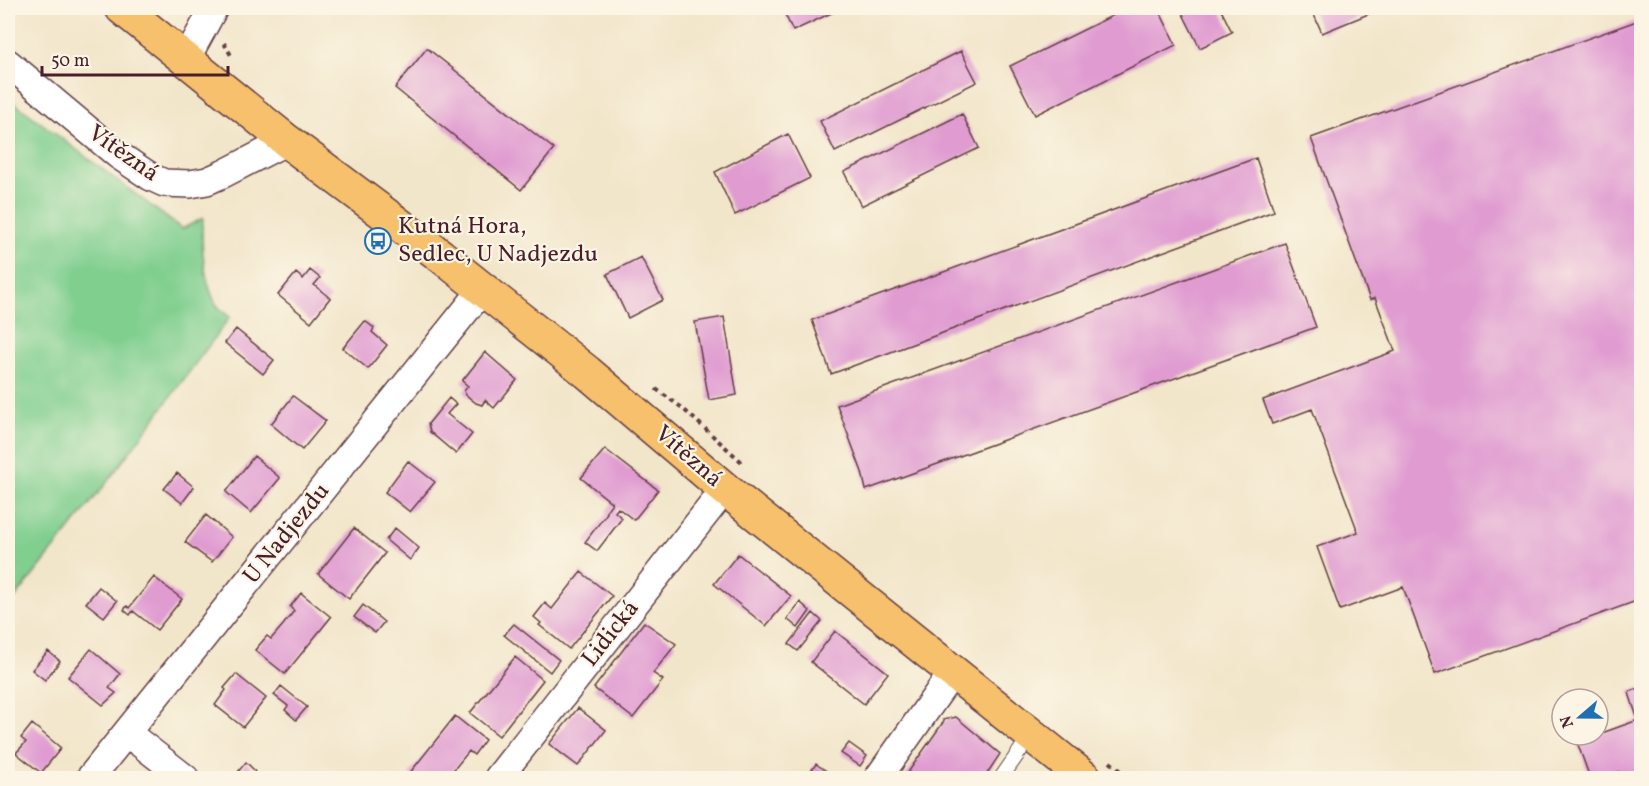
<svg xmlns="http://www.w3.org/2000/svg" width="1649" height="786" font-family="Vollkorn,serif">
<rect width="100%" height="100%" fill="#fcf5e5"/>
<filter id="ink" filterUnits="userSpaceOnUse"><feTurbulence type="fractalNoise" baseFrequency=".0167" numOctaves="2"/><feDisplacementMap in="SourceGraphic" scale="12" xChannelSelector="R" yChannelSelector="G"/><feConvolveMatrix kernelMatrix="1 2 1 2 8 2 1 2 1" color-interpolation-filters="sRGB"/></filter>
<filter id="wash" filterUnits="userSpaceOnUse"><feTurbulence type="fractalNoise" baseFrequency=".008" numOctaves="4" result="noise"/><feDisplacementMap in="SourceGraphic" scale="24" xChannelSelector="R" yChannelSelector="G"/><feGaussianBlur stdDeviation="1.35" result="paint"/><feColorMatrix in="noise" values="0 0 0 0 0 0 0 0 0 0 0 0 0 0 0 0 0 1.4 0 .05"/><feComposite in="paint" operator="in"/></filter>
<g filter="url(#wash)">
<rect width="100%" height="100%" fill="#f2e6ca"/>
<!-- green -->
<path fill="#80cf8f" stroke="#65775d" stroke-width="1.5" d="M 8,98 L 182,229 L 203,218 C 200,242 204,282 216,304 C 219,309 225,313 230,317 L 108,481 L 8,607 Z"/>
<g id="blocks">
<!-- building -->
<path fill="#e09cd1" d="M 782,8 L 842,8 L 793,31 Z
M 1128,8 L 1158,8 L 1176,45 L 1035,115 L 1010,66 Z
M 1180,8 L 1220,8 L 1232,32 L 1200,48 Z
M 1311,8 L 1383,8 L 1322,33 Z
M 1642,19 L 1642,599 L 1435,674 L 1403,587 L 1340,610 L 1317,547 L 1358,532 L 1312,409 L 1272,424 L 1263,400 L 1395,351 L 1375,298 L 1370,300 L 1311,138 Z
M 427,48 L 554,149 L 521,190 L 395,88 Z
M 961,51 L 977,82 L 835,152 L 820,121 Z
M 962,114 L 979,148 L 861,206 L 844,172 Z
M 788,134 L 810,178 L 735,215 L 715,172 Z
M 1256,158 L 1274,211 L 831,374 L 812,320 Z
M 1285,243 L 1316,327 L 866,490 L 862,472 L 837,405 Z
M 641,257 L 663,300 L 628,318 L 607,274 Z
M 310,270 L 320,278 L 314,285 L 330,298 L 311,322 L 278,295 L 296,273 L 303,279 Z
M 724,317 L 737,395 L 709,400 L 695,322 Z
M 365,321 L 374,328 L 372,332 L 387,345 L 368,369 L 343,348 Z
M 236,329 L 274,360 L 263,374 L 225,343 Z
M 485,352 L 517,380 L 494,408 L 485,400 L 482,405 L 476,403 L 466,395 L 464,391 L 468,386 L 462,381 Z
M 293,396 L 326,421 L 302,450 L 271,424 Z
M 449,398 L 456,404 L 447,414 L 472,434 L 456,454 L 430,432 L 428,424 Z
M 605,449 L 658,490 L 634,520 L 618,508 L 615,512 L 622,518 L 597,551 L 585,542 L 607,513 L 606,511 L 612,503 L 581,478 Z
M 254,456 L 280,478 L 251,513 L 226,492 Z
M 408,461 L 435,482 L 410,512 L 385,492 Z
M 177,473 L 194,487 L 182,503 L 164,489 Z
M 206,515 L 232,537 L 212,562 L 185,542 Z
M 354,528 L 385,553 L 349,599 L 318,574 Z
M 395,528 L 419,548 L 410,560 L 386,540 Z
M 738,554 L 791,596 L 766,626 L 714,584 Z
M 581,572 L 612,596 L 569,649 L 539,625 L 541,623 L 534,617 L 545,603 L 552,609 Z
M 154,577 L 182,599 L 157,630 L 133,611 L 130,615 L 124,610 L 127,606 L 129,608 Z
M 99,587 L 117,601 L 104,617 L 86,603 Z
M 301,593 L 331,617 L 285,674 L 255,650 L 267,636 L 271,639 L 283,625 L 294,611 L 290,607 Z
M 800,602 L 810,611 L 798,628 L 787,619 Z
M 363,605 L 384,622 L 375,633 L 354,617 Z
M 813,613 L 822,621 L 798,651 L 789,644 Z
M 644,622 L 676,644 L 653,673 L 663,680 L 633,718 L 594,688 Z
M 514,624 L 559,660 L 550,672 L 504,635 Z
M 835,631 L 888,673 L 864,704 L 811,662 Z
M 91,649 L 120,674 L 109,688 L 116,693 L 103,705 L 68,677 Z
M 48,651 L 60,661 L 45,680 L 32,670 Z
M 515,657 L 543,680 L 499,736 L 470,713 Z
M 236,674 L 266,698 L 243,727 L 215,705 L 226,690 L 224,688 Z
M 281,686 L 307,707 L 296,720 L 285,710 L 288,706 L 274,695 Z
M 1642,687 L 1642,778 L 1622,778 L 1619,772 L 1600,778 L 1590,778 L 1577,742 L 1638,720 L 1629,693 L 1630,691 Z
M 578,708 L 606,730 L 578,766 L 549,744 Z
M 455,716 L 485,740 L 474,755 L 469,751 L 447,778 L 414,778 L 409,774 Z
M 956,717 L 1000,754 L 984,778 L 974,774 L 971,778 L 904,778 L 944,721 L 943,720 Z
M 32,724 L 61,748 L 41,773 L 16,753 L 26,742 L 21,738 Z
M 849,743 L 867,756 L 860,766 L 841,753 Z
M 246,762 L 255,771 L 249,778 L 233,778 Z
M 816,764 L 837,778 L 806,778 Z"/>
</g>
</g>
<g filter="url(#ink)">
<use href="#blocks" fill-opacity="0" stroke="#633d43" stroke-width="1.5"/>
<g fill="none" stroke-linecap="round" stroke-linejoin="round">
<defs>
<path id="service" d="M 1001,778 L 1031,735"/>
<path id="minor" d="M 186,59 L 214,8
M 8,63 L 118,155 L 151,177 L 164,183 L 190,184 L 207,181 L 223,174 L 287,141
M 127,733 L 185,778
M 90,778 L 483,289
M 498,778 L 725,489
M 878,778 L 953,672"/>
<path id="primary" d="M 122,8 L 287,141 L 441,256 L 587,372 L 725,489 L 1085,778"/>
</defs>
<!-- service casing -->
<use href="#service" stroke="#633d43" stroke-width="16"/>
<!-- minor casing -->
<use href="#minor" stroke="#633d43" stroke-width="30"/>
<!-- primary casing -->
<use href="#primary" stroke="#633d43" stroke-width="36"/>
<!-- path -->
<path stroke="#633d43" stroke-width="4" stroke-dasharray="4.5 4.5" stroke-linecap="butt" d="M 224,43 L 232,57
M 656,389 L 681,407 L 744,464
M 1110,762 L 1130,778"/>
<!-- service -->
<use href="#service" stroke="#fff" stroke-width="14"/>
<!-- minor -->
<use href="#minor" stroke="#fff" stroke-width="27"/>
<!-- primary -->
<use href="#primary" stroke="#f7c06c" stroke-width="33"/>
</g>
</g>
<!-- icons -->
<defs>
<symbol id="bus-ring" viewBox="-11 -11 22 22"><circle r="9.5" fill="#fcf5e5" stroke="#1f6fb2" stroke-width="1.5"/><path d="M-5-6H5V4H4V6H2V4H-2V6H-4V4H-5ZM-3.5-4V0h7V-4ZM-3.5 1.2v1.5H-2V1.2ZM2 1.2v1.5H3.5V1.2Z" fill="#1f6fb2"/></symbol>
</defs>
<g fill-rule="evenodd">
<use href="#bus-ring" x="363" y="226" width="30" height="30"/>
</g>
<g text-anchor="middle" dominant-baseline="central" stroke-width="4.5" stroke-linejoin="round" paint-order="stroke">
<!-- street labels -->
<g font-size="24" fill="#4a1f2b" stroke="#fcf5e5">
<text transform="translate(123 154) rotate(35)">Vítězná</text>
<text transform="translate(688 457) rotate(41)">Vítězná</text>
<text transform="translate(287 534) rotate(-51)">U Nadjezdu</text>
<text transform="translate(611 634) rotate(-52)">Lidická</text>
</g>
<!-- poi labels -->
<g font-size="24" fill="#4a1f2b" stroke="#fcf5e5" text-anchor="start">
<text x="398" y="227">Kutná Hora,<tspan x="398" dy="28">Sedlec, U Nadjezdu</tspan></text>
</g>
</g>
<!-- margin -->
<rect width="1649" height="786" fill="none" stroke="#fcf5e5" stroke-width="30"/>
<!-- north arrow -->
<g transform="translate(1580 717) rotate(250)"><circle r="28" fill="#fcf5e5" stroke="#b59f9b" stroke-width="1.5"/>
<path d="M0-4.5L10 22L0 15L-10 22Z" fill="#1f6fb2"/>
<text y="-9" font-size="16" font-weight="bold" text-anchor="middle" fill="#4a1f2b">N</text>
</g>
<!-- scale -->
<path d="M42 66v9h186v-9" fill="none" stroke="#4a1f2b" stroke-width="3"/>
<text x="51" y="66" font-size="18" fill="#4a1f2b" stroke="#fcf5e5" stroke-width="4.5" paint-order="stroke">50 m</text>
</svg>
